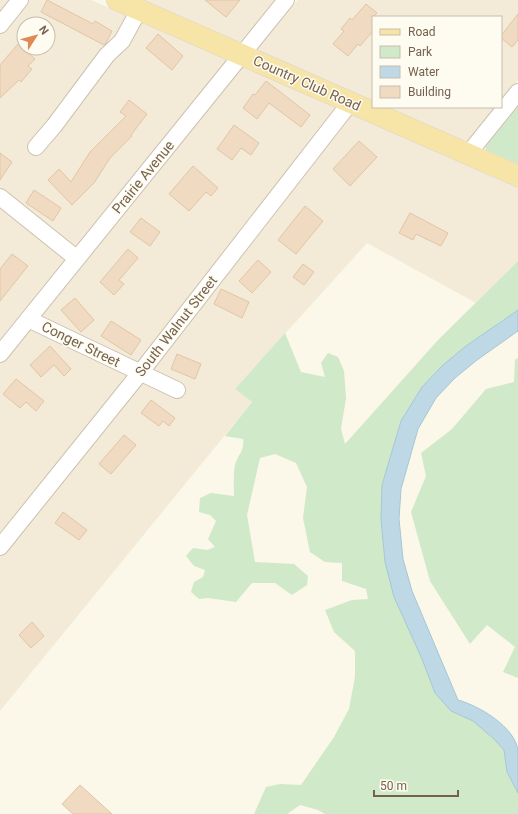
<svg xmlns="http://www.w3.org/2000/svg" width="518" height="814" font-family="Roboto,sans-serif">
<rect width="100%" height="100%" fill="#fbf7e9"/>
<!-- residential -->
<path fill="#f3ebd8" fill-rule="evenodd" d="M 0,0 L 91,0 L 518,184 L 518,261 L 476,303 L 367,243 L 235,389 L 252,402 L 0,711 ZM 24,24 L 48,24 L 48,48 L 24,48 Z
M 141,0 L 275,0 L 239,43 Z
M 298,0 L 518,0 L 518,80 L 501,101 L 501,17 L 373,17 L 373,102 L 258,51 L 258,49 Z
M 386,107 L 496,107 L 471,139 L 464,141 Z"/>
<!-- green -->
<path fill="#d0e9c8" d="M 518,105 L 518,164 L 486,150 L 485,145 Z
M 518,261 L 518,310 L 498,323 L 401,421 L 382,485 L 408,628 L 422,659 L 451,711 L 473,721 L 494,739 L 504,750 L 507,772 L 518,793 L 518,814 L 325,814 L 318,810 L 300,805 L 287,814 L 254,814 L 266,787 L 280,784 L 301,785 L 334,737 L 349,709 L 355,677 L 355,651 L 334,632 L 325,610 L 352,600 L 368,599 L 366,589 L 342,581 L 342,563 L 325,562 L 310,552 L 303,518 L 307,487 L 296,463 L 275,454 L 260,458 L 247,515 L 255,562 L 294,564 L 308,576 L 307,585 L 292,595 L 275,583 L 252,583 L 236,602 L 208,598 L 199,599 L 191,592 L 194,582 L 203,577 L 205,570 L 194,566 L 186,556 L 193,548 L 207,550 L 215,547 L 208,539 L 216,521 L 210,515 L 199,512 L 200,498 L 211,493 L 234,496 C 234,486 233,475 235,465 C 238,454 245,451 243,439 L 225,436 L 252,402 L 235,389 L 285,333 L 301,372 L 325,377 L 321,363 L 328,353 L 338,357 L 344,371 L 346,398 L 341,429 L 345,444 L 438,340 Z
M 518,358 L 518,678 L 503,672 L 515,647 L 487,625 L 470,644 L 430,581 L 411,512 L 426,476 L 421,453 L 452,429 L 486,389 L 514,382 L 515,360 Z"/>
<!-- water -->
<path fill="#bed9e5" stroke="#a5c7d6" d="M 518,310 L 518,331 L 477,360 L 455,378 L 436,398 L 418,429 L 401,489 L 399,519 L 403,559 L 412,591 L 458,700 C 479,706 514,726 518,750 C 518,764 518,779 518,793 L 507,772 L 504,750 L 494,739 L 473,721 L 451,711 L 435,693 L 422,659 L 394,597 L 385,562 L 381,519 L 382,485 L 401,421 L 422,387 L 443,365 L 466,346 Z"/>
<!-- building -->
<path fill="#f0dbc2" stroke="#e1c5a4" d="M 47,0 L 93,24 L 95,21 L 112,31 L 106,43 L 104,45 L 41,12 Z
M 205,0 L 240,0 L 226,17 Z
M 366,4 L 377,13 L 373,17 L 373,31 L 360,46 L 358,44 L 348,56 L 333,44 L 344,31 L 341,29 L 350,18 L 352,20 Z
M 518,14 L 518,40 L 512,47 L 501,38 L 501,36 Z
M 158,34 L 183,56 L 172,70 L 146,48 Z
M 18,44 L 35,59 L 28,66 L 32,69 L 21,82 L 19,80 L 0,98 L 0,65 Z
M 266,81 L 310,115 L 301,127 L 269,103 L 257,119 L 243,108 L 253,94 L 255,95 Z
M 129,100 L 147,114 L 131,135 L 132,136 L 110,158 L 94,183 L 72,205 L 48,180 L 59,169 L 71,182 L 90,152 L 126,116 L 120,112 Z
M 234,125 L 259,143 L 251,155 L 241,148 L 232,160 L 217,149 Z
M 359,141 L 377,157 L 350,186 L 333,169 Z
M 0,153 L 12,162 L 0,180 Z
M 193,166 L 218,188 L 211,196 L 206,192 L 189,211 L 169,194 Z
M 34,190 L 61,208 L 53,221 L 26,203 Z
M 305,206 L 323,221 L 296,254 L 278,240 Z
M 410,213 L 448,233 L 441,246 L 416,234 L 413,240 L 399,233 Z
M 141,218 L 160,232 L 150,246 L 130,232 Z
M 128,249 L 138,258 L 119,280 L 124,284 L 114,295 L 100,282 Z
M 12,254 L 28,266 L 0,301 L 0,269 Z
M 258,260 L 271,272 L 252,293 L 239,281 Z
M 303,264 L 314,272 L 304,285 L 293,277 Z
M 221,289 L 249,302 L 242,318 L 214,304 Z
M 75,298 L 94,320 L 81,332 L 61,310 Z
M 111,321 L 141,340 L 131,355 L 101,336 Z
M 50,346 L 71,369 L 64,376 L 54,365 L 41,377 L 30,365 Z
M 177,354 L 201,364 L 195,379 L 171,369 Z
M 16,379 L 44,401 L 36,411 L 26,402 L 20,408 L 3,394 Z
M 151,400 L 175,418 L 169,426 L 163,421 L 159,426 L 141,413 Z
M 124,435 L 136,445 L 111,474 L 99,464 Z
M 63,512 L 87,530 L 79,540 L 55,523 Z
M 32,622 L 44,636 L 31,648 L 19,635 Z
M 80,785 L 112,814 L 73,814 L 62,804 Z"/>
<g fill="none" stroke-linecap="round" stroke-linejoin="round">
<defs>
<path id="minor" d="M 0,25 L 20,0
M 36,147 L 54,126 L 107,55 L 122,41 L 139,10
M 468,154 L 518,92
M 0,197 L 76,258
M 28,319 L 177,390
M 0,354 L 286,0
M 0,547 L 140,373 L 350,103"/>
<path id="major" d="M 117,0 L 518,176"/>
</defs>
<!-- minor casing -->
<use href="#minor" stroke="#cdc1b0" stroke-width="18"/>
<!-- major casing -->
<use href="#major" stroke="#dbd6d1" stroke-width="22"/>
<!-- minor -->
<use href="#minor" stroke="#fff" stroke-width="16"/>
<!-- major -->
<use href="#major" stroke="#f6e5a6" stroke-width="21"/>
</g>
<g text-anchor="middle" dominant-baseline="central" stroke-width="3" stroke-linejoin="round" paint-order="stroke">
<!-- street labels -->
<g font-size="14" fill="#75624e" stroke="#fefbf0">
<text transform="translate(307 83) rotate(24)">Country Club Road</text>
<text transform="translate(143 177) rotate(-51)">Prairie Avenue</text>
<text transform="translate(176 326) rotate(-52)">South Walnut Street</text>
<text transform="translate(81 344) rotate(26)">Conger Street</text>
</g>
</g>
<!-- legend -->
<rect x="372" y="16" width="130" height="92" fill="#fefbf0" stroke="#c7beaf"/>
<rect x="380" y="29" width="20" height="6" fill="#f6e5a6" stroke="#c7beaf"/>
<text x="408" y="36" font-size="12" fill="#75624e">Road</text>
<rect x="380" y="46" width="20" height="12" fill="#d0e9c8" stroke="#c7beaf"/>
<text x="408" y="56" font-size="12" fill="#75624e">Park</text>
<rect x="380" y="66" width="20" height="12" fill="#bed9e5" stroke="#c7beaf"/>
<text x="408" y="76" font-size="12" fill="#75624e">Water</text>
<rect x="380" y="86" width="20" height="12" fill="#f0dbc2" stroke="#c7beaf"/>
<text x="408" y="96" font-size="12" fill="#75624e">Building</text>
<!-- north arrow -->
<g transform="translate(36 36) rotate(54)"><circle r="19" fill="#fefbf0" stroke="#c7beaf"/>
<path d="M0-3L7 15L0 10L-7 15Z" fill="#de8956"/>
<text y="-6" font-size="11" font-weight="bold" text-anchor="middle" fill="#75624e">N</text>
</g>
<!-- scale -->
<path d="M374 790v6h84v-6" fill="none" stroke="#75624e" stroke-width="2"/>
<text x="380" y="790" font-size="12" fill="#75624e" stroke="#fefbf0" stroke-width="3" paint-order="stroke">50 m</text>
</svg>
